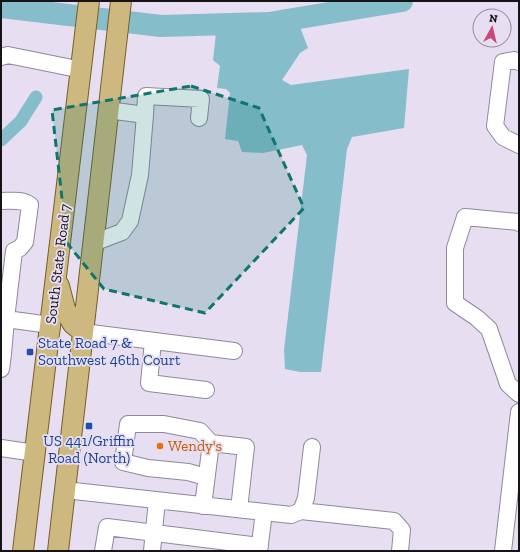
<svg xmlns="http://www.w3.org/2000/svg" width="520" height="552" font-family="'Zilla Slab',serif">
<rect width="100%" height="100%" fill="#e7def1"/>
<!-- water -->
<path fill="#85bdcb" d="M 269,23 L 300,27 L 308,48 L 300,53 L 282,80 L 291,85 L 409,69 L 404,128 L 352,137 L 347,149 L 321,372 L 300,372 L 285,369 L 284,350 L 307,155 L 302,145 L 263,153 L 242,152 L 238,141 L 225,139 L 230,93 L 226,89 L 217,88 L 220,66 L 213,60 L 217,24 Z"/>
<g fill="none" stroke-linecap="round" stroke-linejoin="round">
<!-- canal -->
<path stroke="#85bdcb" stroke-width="13" d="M 1,140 L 21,121 L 36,97"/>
<!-- river -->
<path stroke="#85bdcb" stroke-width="22" d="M 1,7 L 161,26 L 269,23 L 402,1"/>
<defs>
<path id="minor" d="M 1,57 L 8,55 L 82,70
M 519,62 L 514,60 L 503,62 L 495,126 L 503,137 L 519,145
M 108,110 L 145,115 L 146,96 L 201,99 L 199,118
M 1,201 C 11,201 22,199 30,205 L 25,242 L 20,248 L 14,251 L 6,319
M 519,223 L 518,222 L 465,217 L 455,248 L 455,303 L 477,318 L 489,329 L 508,384 L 519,394
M 93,243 L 122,232 L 130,221 L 140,175 L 145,115
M 83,332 L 234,351
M 153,341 L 149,383 L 206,390
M 1,354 L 3,354 L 1,369
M 3,354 L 6,319 L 50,325
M 1,448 L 35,453
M 206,477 L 188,472 L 148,468 L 123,462 L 128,424 L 164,424 L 200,431 L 211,443
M 65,490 L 291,515 L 301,511 L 306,498 L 312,447
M 203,506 L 211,443 L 246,447 L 239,509
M 301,511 L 394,521 L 402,530 L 400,551
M 103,551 L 107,527 L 260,546
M 152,551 L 157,500
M 259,551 L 264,512
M 503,551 L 519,412"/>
<path id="major" d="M 59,286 L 65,309 L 73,324 L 83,332
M 23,551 L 89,1
M 58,551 L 121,1"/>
</defs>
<!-- minor casing -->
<use href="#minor" stroke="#908899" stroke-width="18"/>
<!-- major casing -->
<use href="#major" stroke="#765f25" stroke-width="22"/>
<!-- minor -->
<use href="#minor" stroke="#fff" stroke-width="16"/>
<!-- major -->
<use href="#major" stroke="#cdb880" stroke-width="20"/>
</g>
<!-- marked area -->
<path fill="#0f766e" fill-opacity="0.2" stroke="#0f766e" stroke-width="3" stroke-dasharray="8 5" stroke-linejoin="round" d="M 191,86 L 259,108 L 304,208 L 205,313 L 104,289 L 67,243 L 52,110 Z"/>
<!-- markers -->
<g fill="#1a4fb4" stroke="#e7def1" stroke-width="1.5">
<rect x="26" y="348" width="8" height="8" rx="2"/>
<rect x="85" y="422" width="8" height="8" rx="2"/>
</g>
<circle fill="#e8710a" stroke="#e7def1" stroke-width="1.5" cx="160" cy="446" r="4"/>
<g text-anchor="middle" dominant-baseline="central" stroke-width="3.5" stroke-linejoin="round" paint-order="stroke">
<!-- street labels -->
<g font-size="15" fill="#151218" stroke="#e7def1">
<text transform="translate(58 264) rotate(-83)">South State Road 7</text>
</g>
<!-- transit labels -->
<g font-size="15" fill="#164399" stroke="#e7def1" text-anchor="start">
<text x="38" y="343">State Road 7 &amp;<tspan x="38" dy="17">Southwest 46th Court</tspan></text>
<text x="89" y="441" text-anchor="middle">US 441/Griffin<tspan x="89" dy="17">Road (North)</tspan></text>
</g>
<!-- food labels -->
<g font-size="15" fill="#c56008" stroke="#e7def1" text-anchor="start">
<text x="168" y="446">Wendy's</text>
</g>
</g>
<!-- border -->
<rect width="520" height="552" fill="none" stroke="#151218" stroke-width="4"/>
<!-- north arrow -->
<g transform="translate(492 28) rotate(8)"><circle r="19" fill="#e7def1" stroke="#938c9a"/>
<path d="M0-3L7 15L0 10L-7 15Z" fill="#cf447b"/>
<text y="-6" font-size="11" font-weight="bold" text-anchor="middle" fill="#151218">N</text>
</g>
</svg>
